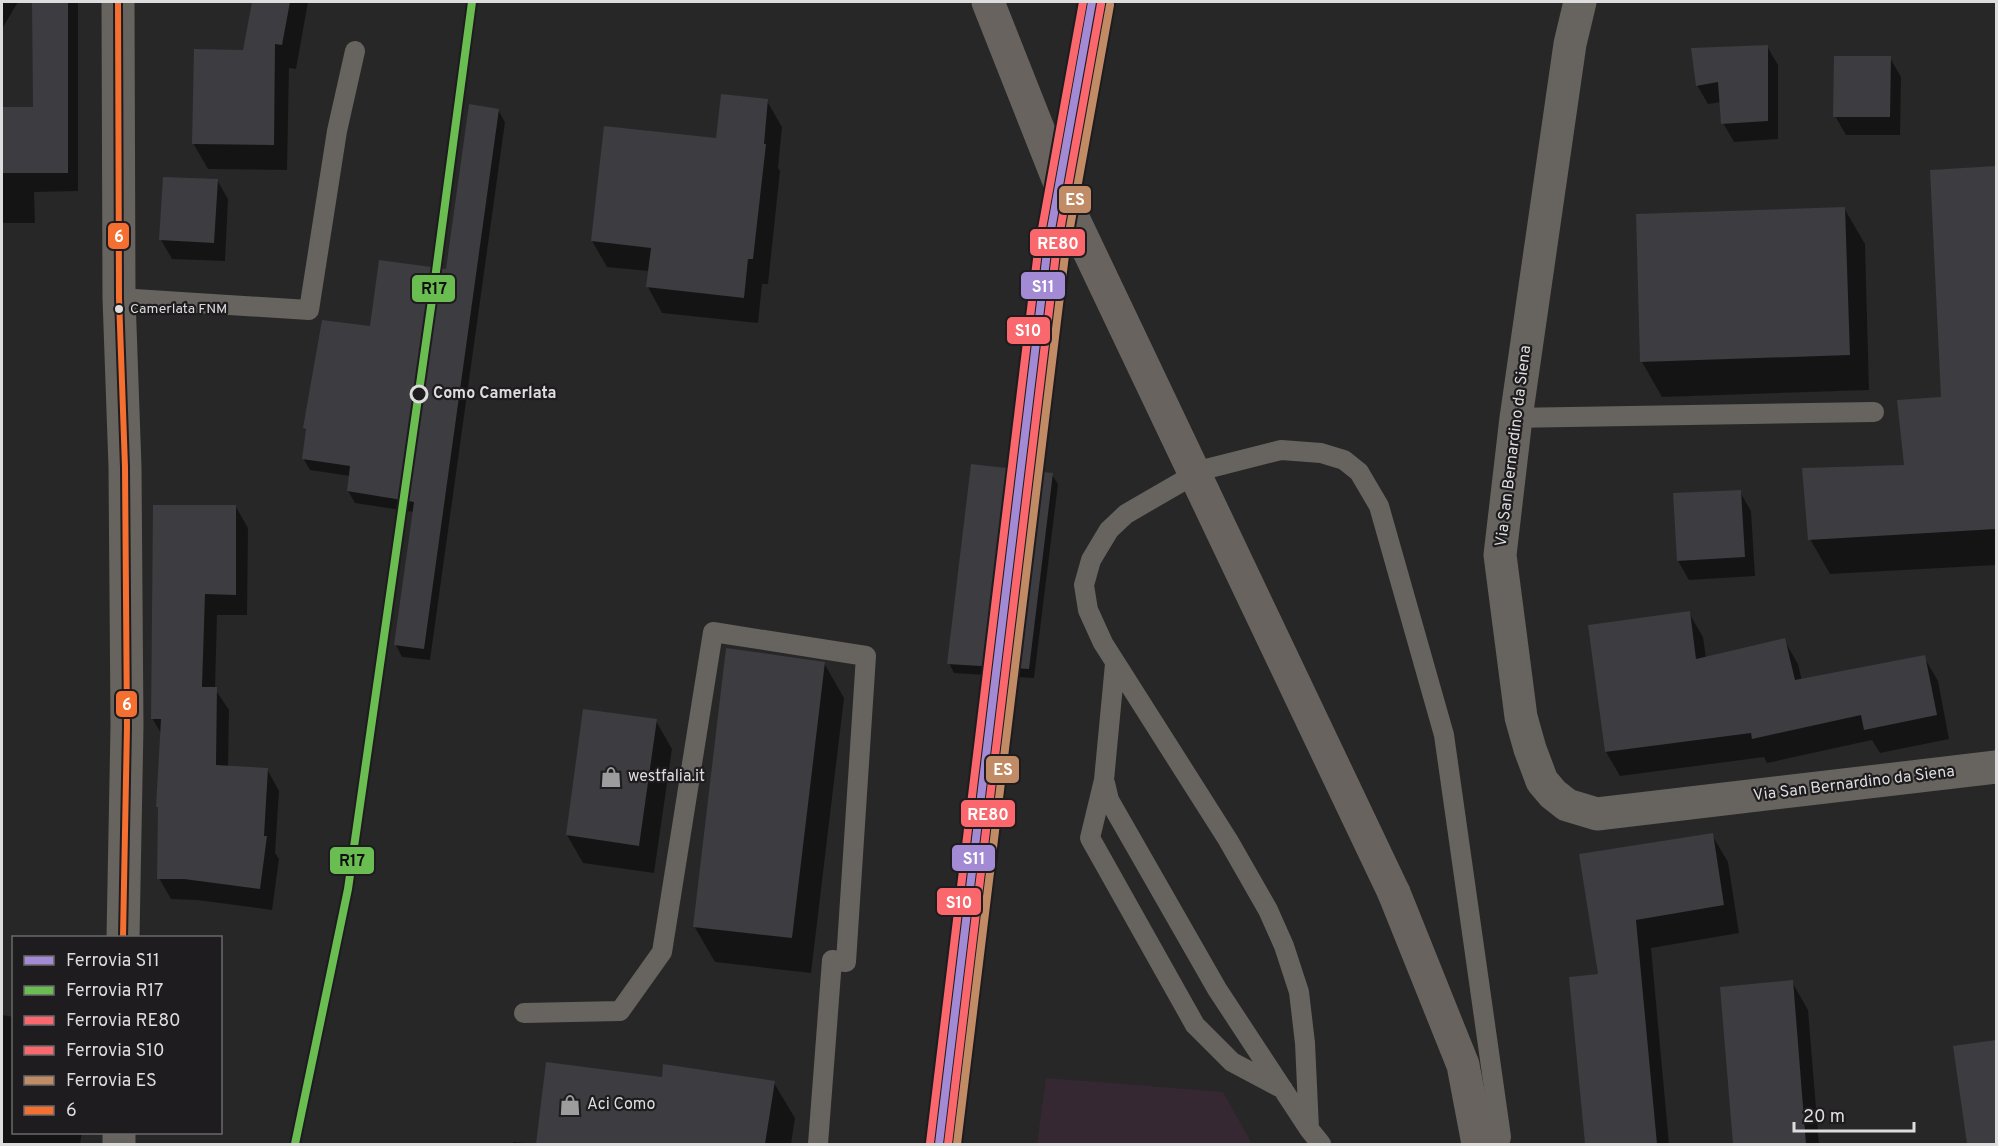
<svg xmlns="http://www.w3.org/2000/svg" width="1998" height="1146" font-family="Overpass,sans-serif">
<rect width="100%" height="100%" fill="#272727"/>
<!-- industrial -->
<path fill="#352833" d="M 1046,1078 L 1223,1092 L 1252,1144 L 1037,1144 Z"/>
<!-- shadow -->
<path fill="#0007" d="M 2,2 L 18,2 L 2,29 Z
M 34,2 L 78,2 L 78,191 L 34,192 L 35,223 L 2,223 L 2,109 L 46,108 L 35,89 Z
M 253,2 L 308,2 L 296,69 L 289,68 L 287,170 L 208,169 L 193,143 L 244,51 Z
M 1767,46 L 1778,65 L 1778,139 L 1734,142 L 1723,123 L 1721,102 L 1708,104 L 1697,85 Z
M 1890,58 L 1901,77 L 1900,135 L 1846,135 L 1835,116 Z
M 767,101 L 782,127 L 778,168 L 780,171 L 768,284 L 762,284 L 758,323 L 662,313 L 648,287 L 649,271 L 607,267 L 592,241 Z
M 498,110 L 505,122 L 430,660 L 402,657 L 396,645 L 414,512 L 355,503 L 348,491 L 350,476 L 310,470 L 303,458 L 307,432 L 305,428 L 371,328 L 447,271 Z
M 1996,168 L 1996,565 L 1830,574 L 1810,539 L 1906,467 L 1943,398 L 1932,171 Z
M 217,180 L 228,199 L 225,261 L 172,259 L 161,240 Z
M 1844,208 L 1865,244 L 1869,390 L 1662,397 L 1642,362 Z
M 1052,475 L 1058,484 L 1034,678 L 954,673 L 949,663 Z
M 1740,492 L 1751,511 L 1755,576 L 1689,580 L 1678,561 Z
M 236,507 L 248,528 L 247,615 L 217,615 L 215,689 L 229,710 L 228,767 L 267,769 L 279,791 L 275,853 L 279,859 L 272,910 L 197,900 L 171,899 L 159,878 L 159,810 L 158,806 L 162,735 L 152,718 Z
M 1689,613 L 1703,637 L 1706,658 L 1784,640 L 1798,664 L 1802,681 L 1924,657 L 1938,681 L 1949,739 L 1880,753 L 1872,740 L 1767,763 L 1764,757 L 1620,776 L 1606,752 Z
M 824,663 L 844,698 L 811,973 L 715,962 L 694,926 Z
M 656,721 L 672,749 L 654,873 L 583,863 L 567,835 Z
M 1712,835 L 1728,862 L 1739,933 L 1651,948 L 1669,1144 L 1587,1144 L 1571,978 L 1600,975 L 1581,856 Z
M 1792,982 L 1808,1010 L 1819,1144 L 1734,1144 L 1721,988 Z
M 2,1015 L 14,1017 L 14,1132 L 82,1132 L 80,1144 L 2,1144 Z
M 1996,1041 L 1996,1144 L 1969,1144 L 1955,1047 Z
M 547,1064 L 663,1078 L 774,1083 L 795,1118 L 791,1144 L 537,1144 Z
M 513,1142 L 536,1144 L 513,1144 Z"/>
<!-- building -->
<path fill="#3c3c41" d="M 32,2 L 68,2 L 68,173 L 2,173 L 2,107 L 33,107 Z
M 252,2 L 290,2 L 282,45 L 275,44 L 274,145 L 192,144 L 194,49 L 243,50 Z
M 1768,45 L 1768,121 L 1721,124 L 1718,82 L 1696,86 L 1691,48 Z
M 1834,56 L 1891,56 L 1890,117 L 1833,117 Z
M 721,94 L 768,99 L 764,144 L 766,144 L 753,259 L 748,259 L 744,298 L 646,287 L 651,248 L 591,241 L 604,126 L 716,138 Z
M 469,104 L 499,109 L 424,649 L 394,645 L 414,502 L 347,491 L 350,466 L 302,459 L 306,429 L 303,428 L 322,320 L 370,326 L 379,260 L 446,269 Z
M 1996,166 L 1996,529 L 1808,540 L 1802,468 L 1904,465 L 1897,400 L 1941,397 L 1930,170 Z
M 163,177 L 218,179 L 214,243 L 159,240 Z
M 1845,207 L 1850,355 L 1640,362 L 1636,214 Z
M 971,464 L 1053,473 L 1029,669 L 947,664 Z
M 1741,490 L 1745,557 L 1677,561 L 1673,493 Z
M 153,505 L 236,505 L 236,595 L 205,594 L 202,687 L 217,687 L 216,765 L 268,768 L 264,836 L 267,836 L 260,889 L 184,879 L 157,879 L 158,807 L 156,807 L 161,719 L 151,719 Z
M 1690,611 L 1696,659 L 1785,638 L 1795,680 L 1925,655 L 1937,715 L 1864,730 L 1861,715 L 1752,739 L 1751,733 L 1605,752 L 1588,625 Z
M 726,648 L 825,662 L 792,938 L 693,927 Z
M 583,709 L 657,719 L 639,846 L 566,835 Z
M 1713,833 L 1724,905 L 1636,920 L 1657,1144 L 1585,1144 L 1569,977 L 1598,974 L 1579,854 Z
M 1793,980 L 1806,1144 L 1733,1144 L 1720,987 Z
M 1996,1040 L 1996,1144 L 1967,1144 L 1953,1046 Z
M 546,1062 L 662,1077 L 663,1064 L 775,1081 L 765,1144 L 536,1144 Z"/>
<g fill="none" stroke-linecap="round" stroke-linejoin="round">
<!-- lane -->
<path stroke="#67635e" stroke-width="20" d="M 119,298 L 309,310 L 337,131 L 355,51
M 1516,418 L 1874,412
M 1115,664 L 1104,780 L 1090,838 L 1195,1025 L 1232,1062 L 1283,1089
M 1105,783 L 1109,800 L 1217,989 L 1309,1129
M 524,1013 L 620,1011 L 662,952 L 713,632 L 866,656 L 846,962 L 832,960 L 818,1144
M 1321,1144 L 1309,1129 L 1305,1043 L 1299,992 L 1284,946 L 1268,910 L 1228,840 L 1103,643 L 1088,610 L 1084,585 L 1091,560 L 1109,530 L 1126,514 L 1202,470 L 1281,450 L 1321,453 L 1344,460 L 1359,472 L 1379,506 L 1444,735 L 1501,1137 L 1499,1144"/>
<!-- street -->
<path stroke="#67635e" stroke-width="33" d="M 118,2 L 119,298 L 125,467 L 127,726 L 123,938
M 1580,2 L 1570,44 L 1516,418 L 1500,555 L 1521,717 L 1530,749 L 1542,781 L 1553,794 L 1567,805 L 1597,814 L 1996,767
M 119,1144 L 119,1132"/>
<!-- primary -->
<path stroke="#68635e" stroke-width="33" d="M 1394,893 L 1463,1065 L 1478,1144"/>
<!-- primary-bridge -->
<path stroke="#68635e" stroke-width="33" d="M 988,2 L 1075,222 L 1394,893"/>
<defs>
<path id="bus-1" d="M 118,2 L 119,298 L 125,467 L 127,726 L 123,938"/>
</defs>
<!-- bus-1 casing -->
<use href="#bus-1" stroke="#1e1c1e" stroke-width="10"/>
<!-- bus-1 -->
<use href="#bus-1" stroke="#f46f30" stroke-width="6"/>
<defs>
<path id="rail-1" d="M 939,1144 L 1047,252 L 1092,2"/>
<path id="rail-2" d="M 295,1144 L 348,889 L 435,279 L 472,2"/>
<path id="rail-3" d="M 948,1144 L 1056,253 L 1101,4"/>
<path id="rail-4" d="M 930,1143 L 1038,251 L 1083,2"/>
<path id="rail-5" d="M 957,1144 L 1065,255 L 1110,5"/>
</defs>
<!-- rail-1 casing -->
<use href="#rail-1" stroke="#1e1c1e" stroke-width="12"/>
<!-- rail-2 casing -->
<use href="#rail-2" stroke="#1e1c1e" stroke-width="12"/>
<!-- rail-3 casing -->
<use href="#rail-3" stroke="#1e1c1e" stroke-width="12"/>
<!-- rail-4 casing -->
<use href="#rail-4" stroke="#1e1c1e" stroke-width="12"/>
<!-- rail-5 casing -->
<use href="#rail-5" stroke="#1e1c1e" stroke-width="12"/>
<!-- rail-1 -->
<use href="#rail-1" stroke="#a28ad4" stroke-width="8"/>
<!-- rail-2 -->
<use href="#rail-2" stroke="#69bd51" stroke-width="8"/>
<!-- rail-3 -->
<use href="#rail-3" stroke="#fa676c" stroke-width="8"/>
<!-- rail-4 -->
<use href="#rail-4" stroke="#fa676c" stroke-width="8"/>
<!-- rail-5 -->
<use href="#rail-5" stroke="#c18c65" stroke-width="8"/>
</g>
<!-- icons -->
<defs>
<symbol id="shop-bare" viewBox="-9 -9 18 18"><path d="M-5-2.5h2.3a2.7 3.5 0 0 1 5.4 0H5L5.5 6h-11ZM-1.5-2.5h3a1.5 2.3 0 0 0-3 0Z" fill="#9d9d9e" stroke="#1e1c1e" stroke-width="2.5" paint-order="stroke"/></symbol>
</defs>
<g fill-rule="evenodd">
<use href="#shop-bare" x="596" y="762" width="30" height="30"/>
<use href="#shop-bare" x="555" y="1090" width="30" height="30"/>
</g>
<!-- markers -->
<circle fill="#ddddde" stroke="#1e1c1e" stroke-width="2" cx="119" cy="309" r="5"/>
<circle fill="#1e1c1e" stroke="#ddddde" stroke-width="3" cx="419" cy="394" r="8"/>
<g text-anchor="middle" dominant-baseline="central" stroke-width="4.5" stroke-linejoin="round" paint-order="stroke">
<!-- bus labels -->
<g font-size="14" fill="#ddddde" stroke="#1e1c1e" text-anchor="start">
<text x="130" y="309">Camerlata FNM</text>
</g>
<!-- stop labels -->
<g font-size="16" font-weight="bold" fill="#ddddde" stroke="#1e1c1e" text-anchor="start">
<text x="433" y="394">Como Camerlata</text>
</g>
<!-- street labels -->
<g font-size="16" fill="#ddddde" stroke="#1e1c1e">
<text transform="translate(1514 446) rotate(-83)">Via San Bernardino da Siena</text>
<text transform="translate(1854 784) rotate(-7)">Via San Bernardino da Siena</text>
</g>
<!-- poi labels -->
<g font-size="16" fill="#ddddde" stroke="#1e1c1e" text-anchor="start">
<text x="628" y="777">westfalia.it</text>
<text x="587" y="1105">Aci Como</text>
</g>
</g>
<g stroke="#1e1c1e" stroke-width="2">
<rect x="1058" y="185" width="34" height="29" rx="6" fill="#c18c65"/>
<rect x="107" y="222" width="23" height="28" rx="6" fill="#f46f30"/>
<rect x="1029" y="228" width="57" height="29" rx="6" fill="#fa676c"/>
<rect x="1020" y="271" width="46" height="29" rx="6" fill="#a28ad4"/>
<rect x="411" y="274" width="45" height="29" rx="6" fill="#69bd51"/>
<rect x="1006" y="316" width="45" height="29" rx="6" fill="#fa676c"/>
<rect x="115" y="690" width="23" height="28" rx="6" fill="#f46f30"/>
<rect x="985" y="755" width="35" height="29" rx="6" fill="#c18c65"/>
<rect x="960" y="799" width="56" height="29" rx="6" fill="#fa676c"/>
<rect x="951" y="844" width="45" height="28" rx="6" fill="#a28ad4"/>
<rect x="329" y="846" width="46" height="29" rx="6" fill="#69bd51"/>
<rect x="936" y="887" width="46" height="29" rx="6" fill="#fa676c"/>
</g>
<g font-size="16" text-anchor="middle" font-weight="bold" fill="#fff">
<text x="1075" y="205">ES</text>
<text x="119" y="242">6</text>
<text x="1058" y="249">RE80</text>
<text x="1043" y="292">S11</text>
<text x="1028" y="336">S10</text>
<text x="127" y="710">6</text>
<text x="1003" y="775">ES</text>
<text x="988" y="820">RE80</text>
<text x="974" y="864">S11</text>
<text x="959" y="908">S10</text>
</g>
<g font-size="16" text-anchor="middle" font-weight="bold" fill="#111">
<text x="434" y="294">R17</text>
<text x="352" y="866">R17</text>
</g>
<!-- border -->
<rect width="1998" height="1146" fill="none" stroke="#ddddde" stroke-width="6"/>
<!-- legend -->
<rect x="12" y="936" width="210" height="198" fill="#1e1c1e" stroke="#6a696b" stroke-width="1.5"/>
<rect x="24" y="956" width="30" height="9" fill="#a28ad4" stroke="#6a696b" stroke-width="1.5"/>
<text x="66" y="966" font-size="18" fill="#ddddde">Ferrovia S11</text>
<rect x="24" y="986" width="30" height="9" fill="#69bd51" stroke="#6a696b" stroke-width="1.5"/>
<text x="66" y="996" font-size="18" fill="#ddddde">Ferrovia R17</text>
<rect x="24" y="1016" width="30" height="9" fill="#fa676c" stroke="#6a696b" stroke-width="1.5"/>
<text x="66" y="1026" font-size="18" fill="#ddddde">Ferrovia RE80</text>
<rect x="24" y="1046" width="30" height="9" fill="#fa676c" stroke="#6a696b" stroke-width="1.5"/>
<text x="66" y="1056" font-size="18" fill="#ddddde">Ferrovia S10</text>
<rect x="24" y="1076" width="30" height="9" fill="#c18c65" stroke="#6a696b" stroke-width="1.5"/>
<text x="66" y="1086" font-size="18" fill="#ddddde">Ferrovia ES</text>
<rect x="24" y="1106" width="30" height="9" fill="#f46f30" stroke="#6a696b" stroke-width="1.5"/>
<text x="66" y="1116" font-size="18" fill="#ddddde">6</text>
<!-- scale -->
<path d="M1794 1122v9h120v-9" fill="none" stroke="#ddddde" stroke-width="3"/>
<text x="1803" y="1122" font-size="18" fill="#ddddde" stroke="#1e1c1e" stroke-width="4.5" paint-order="stroke">20 m</text>
</svg>
